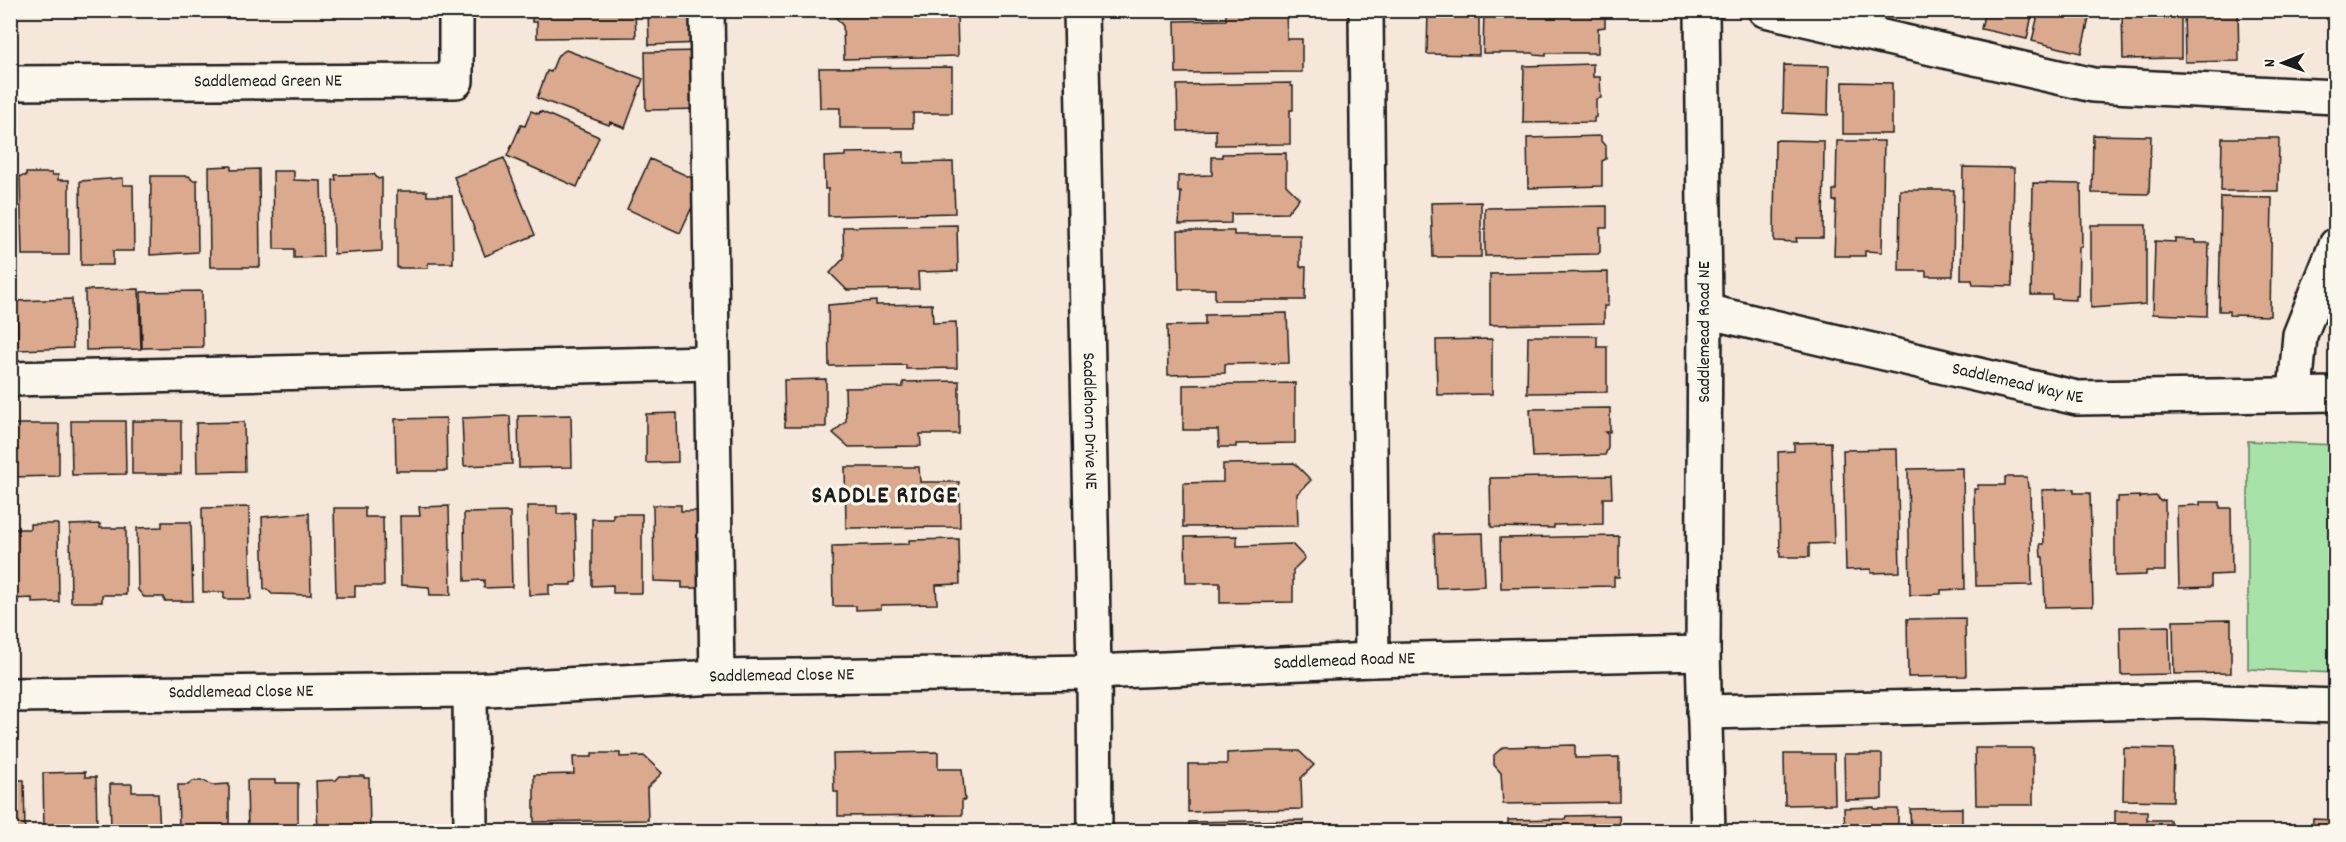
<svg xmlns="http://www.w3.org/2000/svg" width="2346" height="842" font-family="Dekko,sans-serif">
<rect width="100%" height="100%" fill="#f5e7d9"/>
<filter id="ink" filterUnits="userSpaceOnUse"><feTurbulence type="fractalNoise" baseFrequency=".0167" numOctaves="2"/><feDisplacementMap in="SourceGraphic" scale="12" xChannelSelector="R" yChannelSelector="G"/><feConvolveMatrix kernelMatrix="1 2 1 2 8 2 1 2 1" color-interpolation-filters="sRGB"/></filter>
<g filter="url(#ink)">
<!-- green -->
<path fill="#a7e2a8" stroke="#627f62" stroke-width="1.5" d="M 2248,441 L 2335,445 L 2335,673 L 2248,669 Z"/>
<!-- building -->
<path fill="#dba98d" stroke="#1c1c1c" stroke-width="1.5" d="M 532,10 L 635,10 L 636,37 L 537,38 L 537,22 L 532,22 Z
M 648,10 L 700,10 L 702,43 L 649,45 Z
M 830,10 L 957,10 L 958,56 L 844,59 L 843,26 Z
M 1226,10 L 1286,10 L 1287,39 L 1302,39 L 1302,72 L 1176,73 L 1175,21 L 1226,20 Z
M 1428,10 L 1479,10 L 1479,55 L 1427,54 Z
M 1484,10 L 1605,10 L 1605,27 L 1598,28 L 1598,53 L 1546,53 L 1546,56 L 1534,55 L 1533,53 L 1483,53 Z
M 1985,10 L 2033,10 L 2027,39 L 1981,29 Z
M 2039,10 L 2091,10 L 2081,53 L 2032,41 Z
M 2122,10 L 2181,10 L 2181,58 L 2123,59 Z
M 2184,10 L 2238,10 L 2239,61 L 2185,62 Z
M 2287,10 L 2307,10 L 2289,17 Z
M 2336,10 L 2336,32 L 2321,11 Z
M 566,50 L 643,79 L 625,128 L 610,122 L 609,125 L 537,98 L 547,71 L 551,72 L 558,55 Z
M 703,51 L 703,109 L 646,110 L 645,52 Z
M 1593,64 L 1593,77 L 1600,77 L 1601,98 L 1596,99 L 1596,117 L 1594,118 L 1594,122 L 1523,123 L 1524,66 Z
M 1784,65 L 1829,66 L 1828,115 L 1783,113 Z
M 952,67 L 952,113 L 913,113 L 913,128 L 840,128 L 840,108 L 820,108 L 819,68 Z
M 1843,82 L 1892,83 L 1892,134 L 1843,134 Z
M 1291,83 L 1291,86 L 1293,86 L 1293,110 L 1290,110 L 1290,144 L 1216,145 L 1216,130 L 1178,131 L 1177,85 Z
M 531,111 L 539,114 L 540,111 L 599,137 L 577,187 L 507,156 L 521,125 L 525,126 Z
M 2093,135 L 2151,136 L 2149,194 L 2092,193 Z
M 1601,136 L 1601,141 L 1606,147 L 1606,159 L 1602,161 L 1602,186 L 1528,188 L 1527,138 Z
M 2222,138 L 2279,138 L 2278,191 L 2221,191 Z
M 1775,140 L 1824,141 L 1823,238 L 1796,238 L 1797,242 L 1774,241 Z
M 1837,141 L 1884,141 L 1882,252 L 1865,251 L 1865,256 L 1834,256 L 1836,201 L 1833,201 L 1833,190 L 1836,190 Z
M 904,152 L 904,163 L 953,162 L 955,213 L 828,216 L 828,189 L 825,189 L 824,157 L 845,156 L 845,153 Z
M 1286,153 L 1286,185 L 1299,198 L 1287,213 L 1231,214 L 1231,223 L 1179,224 L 1181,192 L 1178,192 L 1178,176 L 1212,175 L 1212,157 L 1222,157 L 1222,154 Z
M 504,158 L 535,235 L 485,256 L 454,177 Z
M 650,159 L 703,183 L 680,233 L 627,209 Z
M 231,166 L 231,170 L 259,169 L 260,267 L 210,267 L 209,167 Z
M 1963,167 L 2014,168 L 2012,286 L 1973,285 L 1972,280 L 1961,280 Z
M 273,171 L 294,171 L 294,180 L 321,181 L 323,257 L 294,258 L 294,249 L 274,249 Z
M 26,173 L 52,173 L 52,175 L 58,175 L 58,180 L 69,180 L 69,255 L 22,255 L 20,176 L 26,176 Z
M 374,174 L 378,179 L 382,178 L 382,251 L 334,254 L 333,180 L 336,180 L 335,175 Z
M 151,176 L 189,176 L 192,180 L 197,180 L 198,252 L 150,255 Z
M 123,178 L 123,185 L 133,185 L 134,251 L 113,251 L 113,265 L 81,265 L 80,181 Z
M 2033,183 L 2081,184 L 2082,247 L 2079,247 L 2078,296 L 2076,296 L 2076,300 L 2052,299 L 2052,295 L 2031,295 Z
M 1900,190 L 1954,190 L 1953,276 L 1926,276 L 1926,271 L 1899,271 Z
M 397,191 L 427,191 L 427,196 L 452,196 L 453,263 L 428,263 L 428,268 L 397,268 Z
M 2221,197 L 2272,198 L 2270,316 L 2229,315 L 2229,311 L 2219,311 Z
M 1481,202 L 1481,257 L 1433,257 L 1431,203 Z
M 1607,206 L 1607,228 L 1600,228 L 1600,252 L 1598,254 L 1485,256 L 1485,208 Z
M 957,225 L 958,271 L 918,272 L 919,289 L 847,290 L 830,273 L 844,258 L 843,227 Z
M 2091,225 L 2146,225 L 2146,304 L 2091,308 Z
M 1178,231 L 1234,231 L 1234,235 L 1300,235 L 1300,267 L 1306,267 L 1305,300 L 1215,300 L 1215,289 L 1179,289 Z
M 2175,239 L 2195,240 L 2195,243 L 2209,243 L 2207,316 L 2153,314 L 2155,241 L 2175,242 Z
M 1608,272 L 1608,306 L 1604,306 L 1604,323 L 1490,325 L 1490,274 Z
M 139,289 L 141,349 L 86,350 L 85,290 Z
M 202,291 L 203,347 L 142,348 L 141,292 Z
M 10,292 L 17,292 L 18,350 L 10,350 Z
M 72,299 L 73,348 L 18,350 L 17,301 Z
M 876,301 L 876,305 L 932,304 L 933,323 L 956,322 L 957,368 L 906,369 L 906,365 L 829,366 L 828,305 Z
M 1287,313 L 1289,363 L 1225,364 L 1225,373 L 1168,375 L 1167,326 L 1205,325 L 1205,315 Z
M 1528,336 L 1597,336 L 1597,347 L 1607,347 L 1607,392 L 1527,393 Z
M 1492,339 L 1492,394 L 1437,395 L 1436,340 Z
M 826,379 L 826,427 L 785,427 L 784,380 Z
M 959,381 L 959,434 L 920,434 L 921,446 L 849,447 L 833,433 L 846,421 L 845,388 L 903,387 L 903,382 Z
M 1295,383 L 1295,443 L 1236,444 L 1236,447 L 1219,447 L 1218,430 L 1183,430 L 1183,385 Z
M 1610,408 L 1610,432 L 1605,432 L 1608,435 L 1608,448 L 1605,455 L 1533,457 L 1530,409 Z
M 677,413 L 678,462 L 646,463 L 646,414 Z
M 571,415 L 572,467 L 519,468 L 518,416 Z
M 510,416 L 512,464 L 464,466 L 462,418 Z
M 446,418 L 447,471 L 396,471 L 395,419 Z
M 71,421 L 125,421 L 126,474 L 72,475 Z
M 132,421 L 181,421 L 181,474 L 132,474 Z
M 244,422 L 245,471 L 197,472 L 196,423 Z
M 10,424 L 59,424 L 59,476 L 10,477 Z
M 1831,442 L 1834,543 L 1809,544 L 1809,557 L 1780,557 L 1778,452 L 1794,451 L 1794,443 Z
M 1897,449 L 1900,572 L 1871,573 L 1871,569 L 1846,570 L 1843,450 Z
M 1294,463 L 1311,480 L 1297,494 L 1298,526 L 1183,527 L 1183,483 L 1223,482 L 1223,464 Z
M 845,467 L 919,467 L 920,482 L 959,482 L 960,527 L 846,528 Z
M 1963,468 L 1965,589 L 1941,590 L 1941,594 L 1910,595 L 1908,469 Z
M 1611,476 L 1612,498 L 1603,498 L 1603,524 L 1554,525 L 1554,528 L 1491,527 L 1490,478 Z
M 2005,477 L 2027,477 L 2028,488 L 2030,488 L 2032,585 L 1976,586 L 1974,489 L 1978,489 L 1978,485 L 2005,485 Z
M 2074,489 L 2074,493 L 2090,493 L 2093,606 L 2045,607 L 2043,557 L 2041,557 L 2040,544 L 2044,544 L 2042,490 Z
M 2140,496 L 2140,499 L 2141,497 L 2156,496 L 2160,501 L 2165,500 L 2165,571 L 2146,571 L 2146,575 L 2115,576 L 2115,502 L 2118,502 L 2118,497 Z
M 2200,502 L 2220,502 L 2220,508 L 2231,508 L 2232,574 L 2211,575 L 2211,587 L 2179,588 L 2177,506 L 2200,505 Z
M 653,505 L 681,505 L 681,511 L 700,511 L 701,588 L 682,588 L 682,582 L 654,581 Z
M 449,506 L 451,595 L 430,595 L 429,587 L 401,585 L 400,516 L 420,516 L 419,507 Z
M 527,506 L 557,506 L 557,514 L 575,513 L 577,582 L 571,583 L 571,585 L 549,585 L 549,594 L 529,595 Z
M 249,507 L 251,599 L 224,599 L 224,592 L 203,592 L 202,508 Z
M 334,508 L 365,508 L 365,517 L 383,517 L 384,586 L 355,586 L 355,597 L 336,597 Z
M 510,512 L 512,587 L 484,588 L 484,580 L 465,581 L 464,513 Z
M 309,513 L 311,595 L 272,594 L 267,589 L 264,589 L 262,517 Z
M 613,514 L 642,514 L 642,593 L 613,593 L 613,585 L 592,586 L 592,519 L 613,519 Z
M 162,522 L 191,522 L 193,601 L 164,601 L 164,597 L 144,597 L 138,590 L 137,528 L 162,527 Z
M 30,524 L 58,524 L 59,602 L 32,603 L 32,598 L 11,599 L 10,529 L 30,529 Z
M 100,524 L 100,528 L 126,528 L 126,595 L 102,595 L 102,602 L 71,602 L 70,525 Z
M 1483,533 L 1485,586 L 1436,588 L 1434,534 Z
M 1237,536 L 1237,546 L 1292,544 L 1305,558 L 1293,570 L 1293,602 L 1220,603 L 1220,583 L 1186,583 L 1185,537 Z
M 1619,536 L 1619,577 L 1614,577 L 1614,586 L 1501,588 L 1500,538 Z
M 959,539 L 960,584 L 936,585 L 937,604 L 881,605 L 881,609 L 856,610 L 856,606 L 833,606 L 832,546 L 909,544 L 909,540 Z
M 1965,618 L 1966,676 L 1908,677 L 1907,619 Z
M 2231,620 L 2231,673 L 2174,674 L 2173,621 Z
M 2169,626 L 2170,674 L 2121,675 L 2120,627 Z
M 1575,745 L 1575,758 L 1619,757 L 1619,802 L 1503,804 L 1501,773 L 1494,765 L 1494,755 L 1503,747 Z
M 1975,748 L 2033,748 L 2033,805 L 1976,805 Z
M 2124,748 L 2174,749 L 2173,801 L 2123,800 Z
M 1269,751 L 1299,751 L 1314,765 L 1301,778 L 1302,809 L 1188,812 L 1188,764 L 1227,764 L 1227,753 Z
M 938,752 L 938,769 L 962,769 L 965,800 L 962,800 L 962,815 L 838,816 L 838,792 L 834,792 L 833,754 Z
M 592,753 L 620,753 L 620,757 L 644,756 L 662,773 L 647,788 L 648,820 L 534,822 L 534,775 L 574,774 L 573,757 L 592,757 Z
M 1784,754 L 1834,754 L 1835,804 L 1785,805 Z
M 1844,754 L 1882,754 L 1882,799 L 1845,800 Z
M 85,772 L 85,777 L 96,777 L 97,832 L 44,832 L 43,773 Z
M 340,776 L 364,776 L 364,778 L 369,778 L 370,832 L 318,832 L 316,781 L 336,780 Z
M 10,780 L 24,780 L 25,832 L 10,832 Z
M 247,780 L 275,780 L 275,783 L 298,783 L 298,832 L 248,832 Z
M 193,781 L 204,781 L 212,785 L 229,784 L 229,832 L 179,832 L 178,785 L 188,785 Z
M 110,784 L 132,784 L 132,792 L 153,792 L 153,794 L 158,794 L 160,832 L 111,832 Z
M 1874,807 L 1874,809 L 1898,809 L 1898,832 L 1845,832 L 1844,808 Z
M 1962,808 L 1962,832 L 1911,832 L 1910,809 Z
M 2115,811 L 2147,811 L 2147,820 L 2170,820 L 2171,832 L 2115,832 Z
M 1619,815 L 1620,832 L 1508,832 L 1508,820 L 1565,819 L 1566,816 Z
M 2313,819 L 2336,820 L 2336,832 L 2312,832 Z
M 1303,820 L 1303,832 L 1189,832 L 1189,822 Z
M 965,825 L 965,832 L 853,832 L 853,827 Z"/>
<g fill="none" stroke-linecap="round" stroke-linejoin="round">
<defs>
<g id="minor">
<path d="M 707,10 L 717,677"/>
<path id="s1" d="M 1081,10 L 1094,672 L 1095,832"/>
<path d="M 1366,10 L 1372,660"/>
<path d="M 1702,10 L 1705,311 L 1703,653 L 1708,832"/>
<path d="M 1765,10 L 2093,85 L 2336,97"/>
<path id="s2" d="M 10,83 L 456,81 L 456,10"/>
<path id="s3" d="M 1705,311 L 2077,398 L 2336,394"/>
<path d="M 10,379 L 711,363"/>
<path d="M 2295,393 L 2300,335 L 2336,245"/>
<path d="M 470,690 L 471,832"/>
<path id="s4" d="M 10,695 L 470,690 L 717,677 L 1094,672 L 1372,660 L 1703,653"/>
<path d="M 1704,712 L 2196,701 L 2336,706"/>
</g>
</defs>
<!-- minor casing -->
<use href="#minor" stroke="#1c1c1c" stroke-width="38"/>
<!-- minor -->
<use href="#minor" stroke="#fbf7ec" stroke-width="33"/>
</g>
</g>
<g text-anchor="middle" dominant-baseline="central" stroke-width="6" stroke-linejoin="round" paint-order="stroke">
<!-- street labels -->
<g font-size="18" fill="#1c1c1c" stroke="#fbf7ec">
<text stroke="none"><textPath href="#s2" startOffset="258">Saddlemead Green NE</textPath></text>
<text transform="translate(1705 332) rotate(-90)">Saddlemead Road NE</text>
<text stroke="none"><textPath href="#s3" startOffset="321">Saddlemead Way NE</textPath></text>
<text stroke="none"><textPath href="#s1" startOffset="411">Saddlehorn Drive NE</textPath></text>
<text stroke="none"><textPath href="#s4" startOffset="1335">Saddlemead Road NE</textPath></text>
<text stroke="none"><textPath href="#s4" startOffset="772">Saddlemead Close NE</textPath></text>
<text stroke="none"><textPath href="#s4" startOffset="231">Saddlemead Close NE</textPath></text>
</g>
<!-- district labels -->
<g font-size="24" font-weight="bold" letter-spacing="1.5" fill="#1c1c1c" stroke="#fbf7ec">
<text x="885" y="497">SADDLE RIDGE</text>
</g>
</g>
<!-- margin -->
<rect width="2346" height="842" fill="none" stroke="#fbf7ec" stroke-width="36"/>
<rect x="18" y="18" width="2310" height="806" fill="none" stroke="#1c1c1c" stroke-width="2" filter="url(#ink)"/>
<!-- north arrow -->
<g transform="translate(2283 63) rotate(269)" stroke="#fbf7ec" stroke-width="4.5" paint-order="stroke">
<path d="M0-4.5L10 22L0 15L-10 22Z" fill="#1c1c1c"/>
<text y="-9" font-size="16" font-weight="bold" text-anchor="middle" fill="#1c1c1c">N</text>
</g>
</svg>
